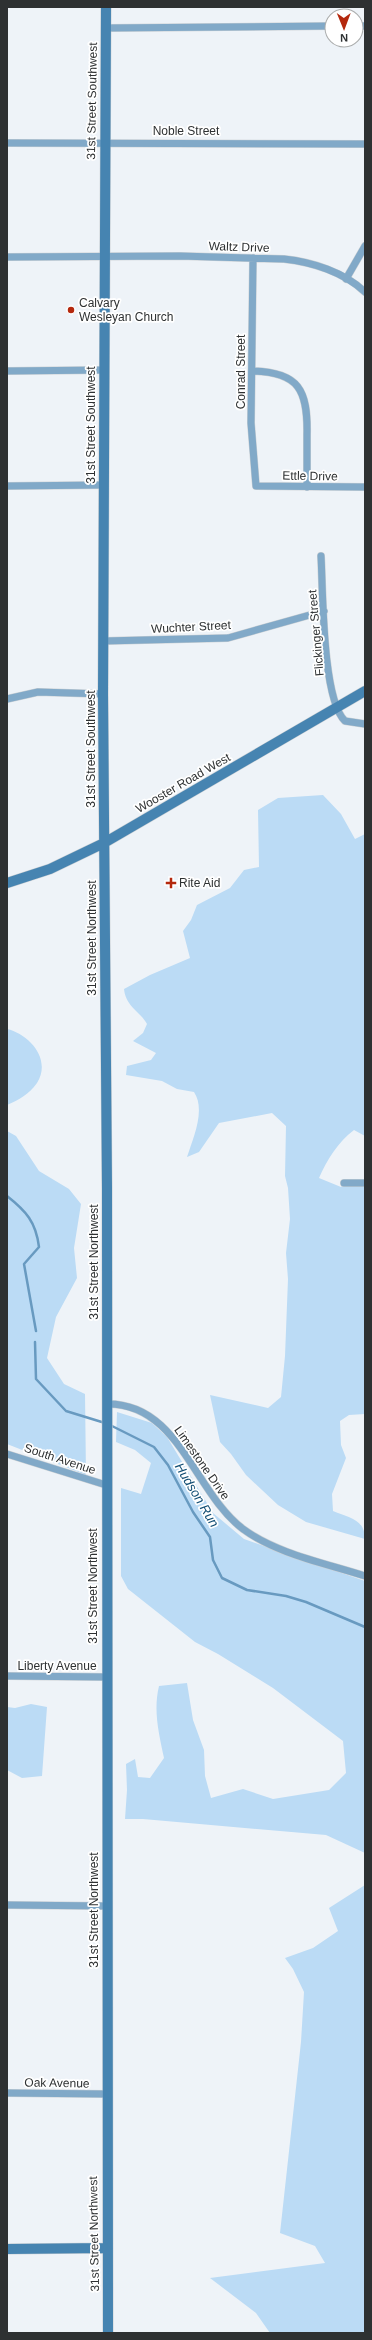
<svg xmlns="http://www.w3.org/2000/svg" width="372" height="2340" font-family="Arial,sans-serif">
<rect width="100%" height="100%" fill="#eef3f8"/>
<!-- green -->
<path fill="#bbdbf5" d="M 323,795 L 341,814 L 355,839 L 365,834 L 365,1136 L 354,1130 C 338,1142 327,1160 319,1178 L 341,1187 L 344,1183 L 365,1183 L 365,1414 L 349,1415 L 340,1421 L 341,1445 L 346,1458 L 332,1494 L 333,1511 C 349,1518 365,1519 365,1539 L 306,1522 L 278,1505 L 246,1475 L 231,1454 L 220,1442 L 210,1395 L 268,1408 L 281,1397 L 285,1356 L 288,1279 L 286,1253 L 290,1219 L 288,1188 L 285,1176 L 286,1126 L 272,1113 L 219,1123 L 199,1152 L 187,1157 C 193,1138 206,1110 194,1092 L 177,1089 L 162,1081 L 126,1075 L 127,1066 L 151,1060 L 156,1053 L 133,1041 L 143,1033 L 147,1024 C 139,1010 126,1007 124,989 L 150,975 L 190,958 L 183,931 L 191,920 L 197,905 L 230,888 L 244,870 L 259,867 L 258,810 L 278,798 Z
M 7,1029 C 29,1034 52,1059 37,1083 C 29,1094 19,1100 7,1105 Z
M 7,1131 L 16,1136 L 39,1171 L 69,1189 L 81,1204 L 74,1248 L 77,1278 L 56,1317 L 47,1358 L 64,1384 L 85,1394 L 86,1475 L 7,1444 Z
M 117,1412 L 152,1423 L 167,1437 L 213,1513 L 244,1539 L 365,1581 L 365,1853 L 326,1835 L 143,1819 L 125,1819 L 127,1790 L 126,1764 L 135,1759 L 138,1777 L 150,1778 L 164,1758 C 159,1734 153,1711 159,1686 L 187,1683 L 193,1720 L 204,1750 L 205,1776 L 211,1798 L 243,1789 L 273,1799 L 329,1790 L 346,1773 L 343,1741 L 273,1688 L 218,1654 L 195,1642 L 128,1589 L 121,1576 L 121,1488 L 141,1494 L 151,1463 L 135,1450 L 116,1442 Z
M 31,1704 L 47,1707 L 42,1776 L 22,1778 L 7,1770 L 7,1707 L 15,1708 Z
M 365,1885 L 365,2333 L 270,2333 L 256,2313 L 210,2278 L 325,2263 L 315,2246 L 280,2233 L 301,2042 L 304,1992 L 293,1969 L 285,1958 L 313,1948 L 338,1931 L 329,1908 Z"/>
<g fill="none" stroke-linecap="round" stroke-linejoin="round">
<!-- stream -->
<path stroke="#689ac0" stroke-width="2.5" d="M 7,1196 C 26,1211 36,1222 39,1247 L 24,1264 L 36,1331
M 35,1342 L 36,1379 L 66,1411 L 105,1423
M 110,1425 L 154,1447 L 168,1465 L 193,1512 L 210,1537 L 213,1560 L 222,1578 L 247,1590 L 286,1596 L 306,1602 L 365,1627"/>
<defs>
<path id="street" d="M 356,26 L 365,26
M 106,28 L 332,26
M 7,143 L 365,144
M 7,257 L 180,256 L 284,259 C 312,262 344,272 365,292
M 253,258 L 251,423 L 256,486 L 365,487
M 346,279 L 365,246
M 7,371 L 104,370
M 252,371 C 299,372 308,390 307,435 C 307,452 307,469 307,487
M 7,486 L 104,485
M 321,556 C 323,590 322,699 345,721 L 365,724
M 104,641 L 228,638 L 324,611
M 7,699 L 38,692 L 103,694
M 344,1183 L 365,1183
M 107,1404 C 179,1403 194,1492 243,1529 C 277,1554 325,1563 365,1576
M 7,1454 L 106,1485
M 7,1676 L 106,1677
M 7,1905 L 106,1906
M 7,2093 L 106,2094"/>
<path id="secondary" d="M 106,7 L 103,694 L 107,1188 L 108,2333
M 7,883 L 50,869 L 104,843 L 365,691
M 7,2249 L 108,2248"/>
</defs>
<!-- street casing -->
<use href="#street" stroke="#cbd0d4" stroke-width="8"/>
<!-- secondary casing -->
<use href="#secondary" stroke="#cbd0d4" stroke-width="11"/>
<!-- street -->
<use href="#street" stroke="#81a9c8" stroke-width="7"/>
<!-- secondary -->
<use href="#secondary" stroke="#4684b1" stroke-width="10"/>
</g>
<!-- markers -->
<g fill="#b4280d" stroke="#fff" stroke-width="1.5">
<circle cx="71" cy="310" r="4"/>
<path d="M169 877h4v4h4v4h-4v4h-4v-4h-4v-4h4z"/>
</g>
<g text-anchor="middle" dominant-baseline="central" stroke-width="3.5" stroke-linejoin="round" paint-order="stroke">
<!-- street labels -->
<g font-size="12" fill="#2e3132" stroke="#fff">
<text transform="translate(92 101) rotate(-89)">31st Street Southwest</text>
<text x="186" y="131">Noble Street</text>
<text transform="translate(239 247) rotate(2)">Waltz Drive</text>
<text transform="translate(241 372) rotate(-90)">Conrad Street</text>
<text transform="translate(91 425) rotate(-90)">31st Street Southwest</text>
<text transform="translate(310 476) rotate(1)">Ettle Drive</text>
<text transform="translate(191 627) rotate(-3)">Wuchter Street</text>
<text transform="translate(316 633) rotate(-95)">Flickinger Street</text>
<text transform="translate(91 749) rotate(-90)">31st Street Southwest</text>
<text transform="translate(183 783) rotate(-30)">Wooster Road West</text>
<text transform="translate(92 938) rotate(-90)">31st Street Northwest</text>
<text transform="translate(94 1262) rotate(-90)">31st Street Northwest</text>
<text transform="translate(60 1459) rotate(18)">South Avenue</text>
<text transform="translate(202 1463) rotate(55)">Limestone Drive</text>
<text transform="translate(93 1586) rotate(-90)">31st Street Northwest</text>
<text x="57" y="1666">Liberty Avenue</text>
<text transform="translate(94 1910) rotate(-90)">31st Street Northwest</text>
<text transform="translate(57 2083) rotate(1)">Oak Avenue</text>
<text transform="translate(94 2234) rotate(-91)">31st Street Northwest</text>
</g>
<!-- poi labels -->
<g font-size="12" fill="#2e3132" stroke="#fff" text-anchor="start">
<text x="79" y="303">Calvary<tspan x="79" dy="14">Wesleyan Church</tspan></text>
<text x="179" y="883">Rite Aid</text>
</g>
<!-- water labels -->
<g font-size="13" font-style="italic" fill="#114d73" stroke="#fff">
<text transform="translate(197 1495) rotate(59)">Hudson Run</text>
</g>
</g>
<!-- border -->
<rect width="372" height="2340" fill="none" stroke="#2e3132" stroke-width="16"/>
<!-- north arrow -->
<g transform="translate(344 28) rotate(179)"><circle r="19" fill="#ffffff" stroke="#abadad"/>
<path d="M0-3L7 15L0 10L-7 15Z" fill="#b4280d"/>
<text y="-6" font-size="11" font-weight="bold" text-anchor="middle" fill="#2e3132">N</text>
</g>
</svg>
